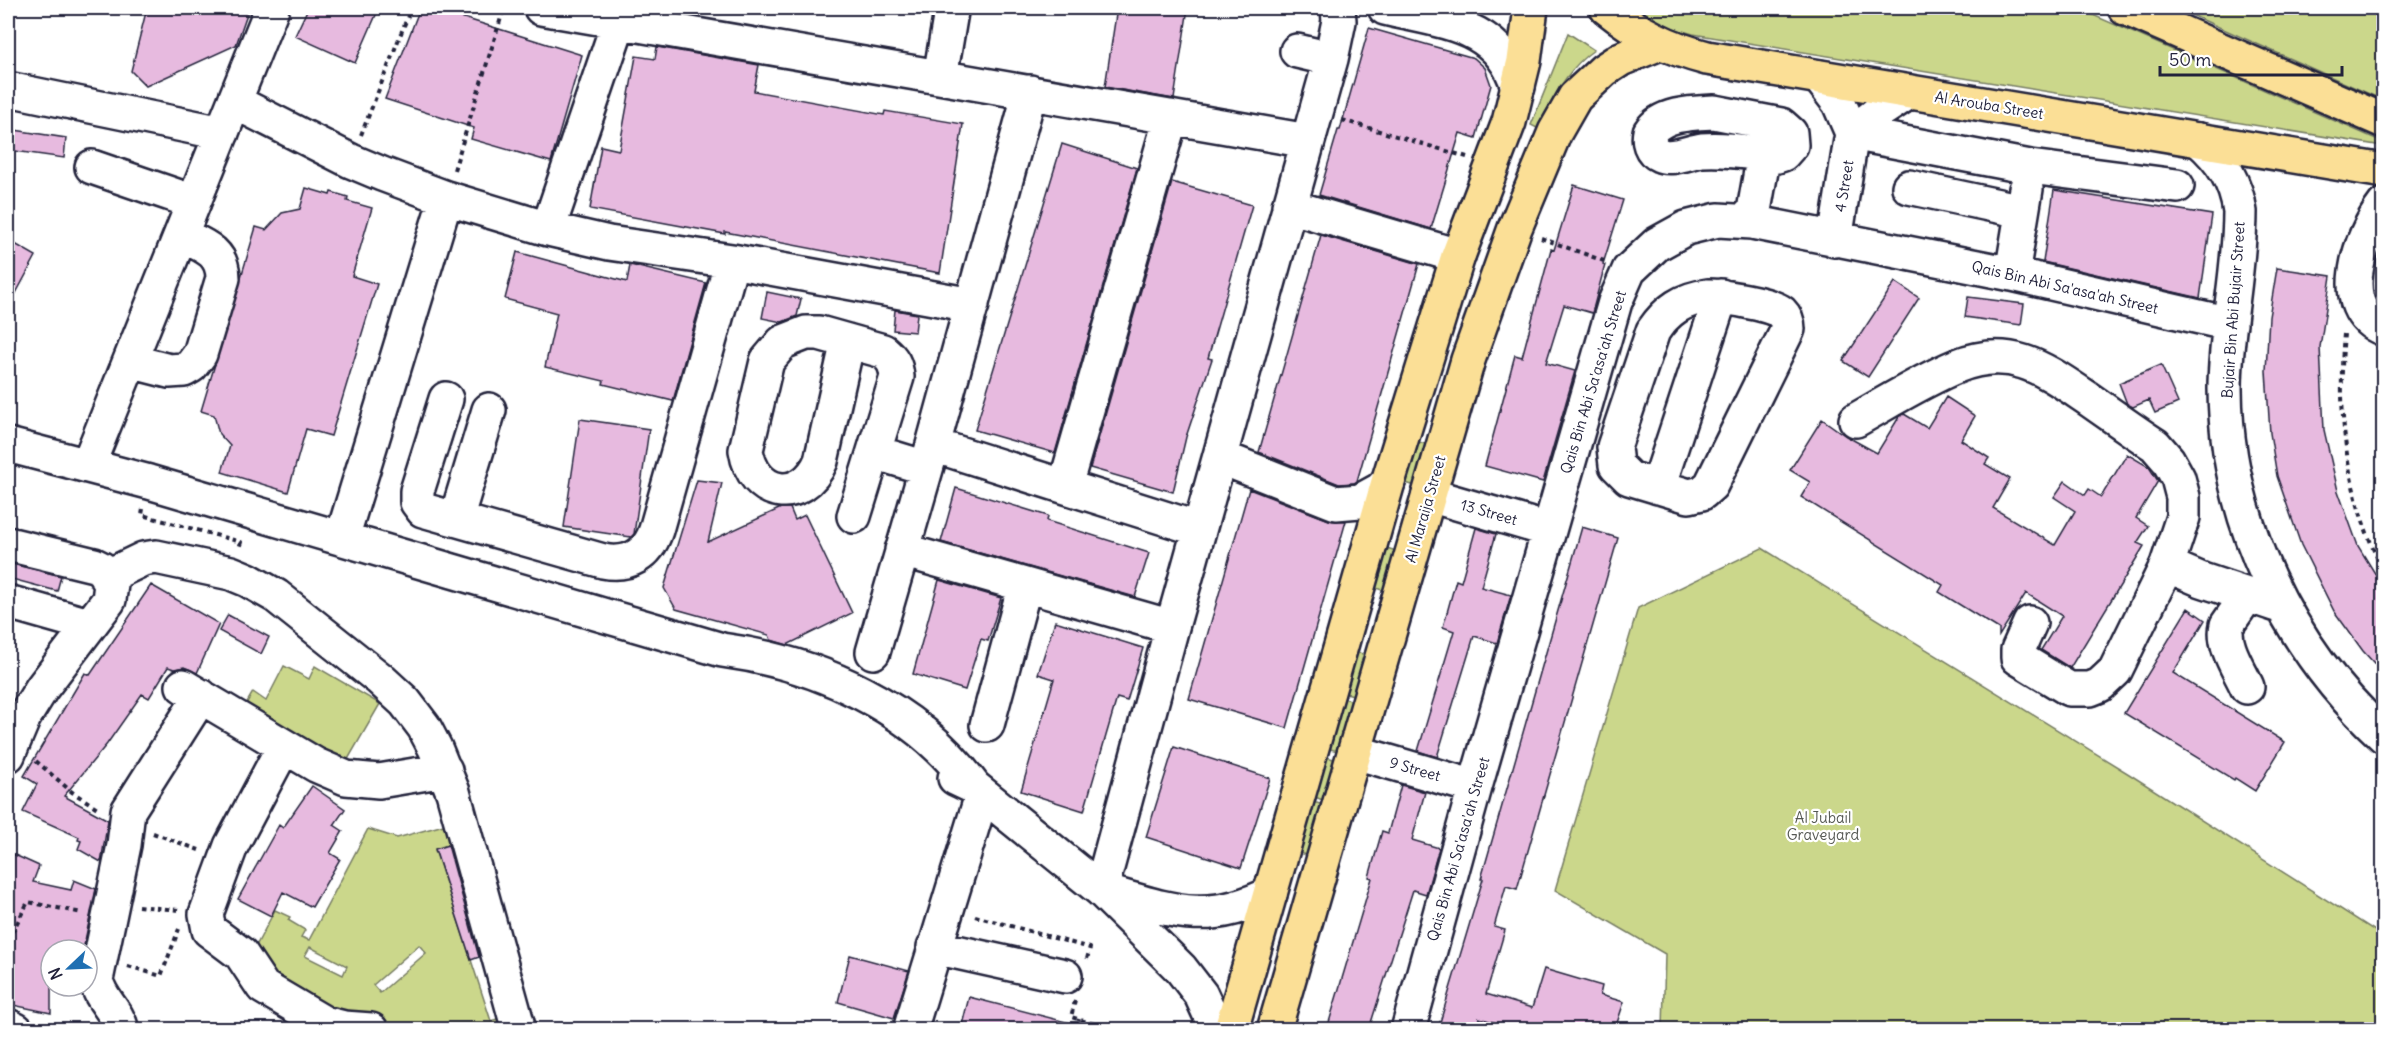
<svg xmlns="http://www.w3.org/2000/svg" width="2391" height="1037" font-family="Delius,sans-serif">
<rect width="100%" height="100%" fill="#fff"/>
<filter id="ink" filterUnits="userSpaceOnUse"><feTurbulence type="fractalNoise" baseFrequency=".0167" numOctaves="2"/><feDisplacementMap in="SourceGraphic" scale="12" xChannelSelector="R" yChannelSelector="G"/><feConvolveMatrix kernelMatrix="1 2 1 2 8 2 1 2 1" color-interpolation-filters="sRGB"/></filter>
<g filter="url(#ink)">
<!-- green -->
<path fill="#cbd78b" stroke="#767c63" stroke-width="1.5" fill-rule="evenodd" d="M 1635,8 L 2077,8 L 2383,142 L 2383,146 L 1693,34 L 1672,28 Z
M 2176,8 L 2359,8 L 2383,12 L 2383,100 Z
M 1568,33 L 1594,50 C 1566,69 1553,100 1537,128 L 1531,125 Z
M 1418,442 L 1427,444 L 1415,486 L 1406,483 Z
M 1387,548 L 1396,551 L 1385,591 L 1376,588 Z
M 1762,548 L 2129,774 L 2383,936 L 2383,1029 L 1663,1029 L 1665,954 L 1555,890 L 1638,608 Z
M 1356,652 L 1366,655 L 1354,695 L 1345,693 Z
M 284,666 L 309,679 L 315,666 L 380,704 L 343,768 L 243,709 L 253,692 L 266,701 Z
M 1344,698 L 1353,701 L 1338,751 L 1330,749 Z
M 1327,757 L 1337,760 L 1325,801 L 1315,797 Z
M 1313,802 L 1324,805 L 1309,856 L 1299,853 Z
M 451,823 L 456,843 L 435,850 L 491,1021 L 506,1016 L 507,1029 L 390,1030 L 379,1024 L 366,1023 L 276,985 L 255,948 L 275,910 L 290,917 L 288,920 L 305,930 L 301,937 L 309,940 L 368,829 L 397,838 ZM 419,945 L 426,953 L 380,993 L 373,985 ZM 310,947 L 347,966 L 343,975 L 305,956 Z"/>
<!-- building -->
<path fill="#e7badf" stroke="#22223b" stroke-width="1.5" d="M 147,8 L 249,8 L 236,45 L 146,86 L 131,71 Z
M 308,8 L 379,8 L 355,63 L 295,36 Z
M 420,8 L 432,8 L 582,55 L 551,162 L 471,139 L 474,128 L 385,99 Z
M 1117,8 L 1188,8 L 1174,99 L 1105,87 Z
M 1369,28 L 1474,58 L 1485,68 L 1491,85 L 1476,138 L 1460,133 L 1431,229 L 1319,195 L 1338,130 L 1340,130 Z
M 657,47 L 759,65 L 754,91 L 884,115 L 885,111 L 963,124 L 940,273 L 725,232 L 725,234 L 590,209 L 601,146 L 619,150 L 636,56 L 655,59 Z
M 8,129 L 66,138 L 64,158 L 8,150 Z
M 1062,144 L 1137,168 L 1055,453 L 975,430 Z
M 1172,182 L 1252,205 L 1208,358 L 1212,359 L 1186,437 L 1173,492 L 1090,468 Z
M 1574,185 L 1623,200 L 1603,264 L 1605,265 L 1592,313 L 1564,305 L 1546,363 L 1575,371 L 1543,482 L 1485,466 L 1515,355 L 1522,357 L 1551,249 L 1554,250 Z
M 306,188 L 330,195 L 331,192 L 348,197 L 347,201 L 372,208 L 352,276 L 377,284 L 331,436 L 306,429 L 288,492 L 222,472 L 230,446 L 219,434 L 214,415 L 201,411 L 256,227 L 266,230 L 282,213 L 300,209 Z
M 2054,190 L 2212,215 L 2200,298 L 2043,262 Z
M 1321,235 L 1419,264 L 1357,481 L 1354,483 L 1339,484 L 1259,452 Z
M 8,240 L 36,256 L 8,308 Z
M 517,252 L 627,282 L 630,265 L 706,283 L 673,401 L 603,384 L 604,381 L 545,367 L 557,313 L 505,299 Z
M 2277,268 L 2331,276 L 2320,347 L 2324,430 L 2338,491 L 2358,546 L 2384,588 L 2384,674 L 2363,651 L 2334,611 L 2301,545 L 2277,476 L 2270,433 L 2266,371 L 2269,317 Z
M 1895,282 L 1919,298 L 1868,377 L 1843,361 Z
M 767,292 L 801,299 L 797,316 L 782,322 L 762,318 Z
M 1968,297 L 2024,304 L 2021,325 L 1965,317 Z
M 895,310 L 917,314 L 915,332 L 893,330 Z
M 2161,365 L 2178,403 L 2155,413 L 2149,400 L 2133,407 L 2127,404 L 2119,383 Z
M 1946,397 L 1975,416 L 1961,440 L 1989,458 L 1985,464 L 2010,479 L 1993,508 L 2055,545 L 2075,511 L 2054,497 L 2065,481 L 2085,495 L 2089,489 L 2101,497 L 2127,454 L 2149,467 L 2158,481 L 2136,518 L 2148,526 L 2137,543 L 2144,546 L 2070,668 L 2041,650 L 2062,616 L 2026,593 L 1999,636 L 1999,629 L 1939,592 L 1943,585 L 1801,497 L 1810,482 L 1790,470 L 1822,419 L 1846,436 L 1877,453 L 1899,417 L 1904,414 L 1927,428 Z
M 580,419 L 649,429 L 634,534 L 631,537 L 564,527 Z
M 697,480 L 722,483 L 708,542 L 781,508 L 790,508 L 795,520 L 805,515 L 852,613 L 787,645 L 771,640 L 769,635 L 676,609 L 664,588 Z
M 956,488 L 1048,516 L 1047,521 L 1149,553 L 1135,597 L 941,542 Z
M 1249,489 L 1329,520 L 1346,521 L 1287,728 L 1189,699 Z
M 1582,527 L 1618,538 L 1517,889 L 1506,886 L 1494,927 L 1505,930 L 1486,994 L 1532,1008 L 1544,969 L 1602,986 L 1600,995 L 1624,1002 L 1615,1029 L 1517,1029 L 1479,1018 L 1476,1029 L 1438,1029 L 1483,879 L 1481,879 Z
M 1476,528 L 1496,534 L 1481,587 L 1511,595 L 1497,643 L 1474,636 L 1437,757 L 1418,751 L 1454,631 L 1443,627 L 1456,580 L 1461,582 Z
M 8,563 L 61,576 L 57,591 L 8,578 Z
M 939,580 L 1001,598 L 988,641 L 981,639 L 965,690 L 913,674 Z
M 151,585 L 219,624 L 197,673 L 184,667 L 174,669 L 168,667 L 149,698 L 142,694 L 107,744 L 64,796 L 108,820 L 101,862 L 78,849 L 81,841 L 78,840 L 79,837 L 23,812 L 37,784 L 24,776 L 85,673 L 90,675 Z
M 2188,608 L 2205,620 L 2173,673 L 2285,742 L 2255,791 L 2235,778 L 2234,780 L 2124,713 Z
M 228,615 L 269,637 L 261,654 L 219,631 Z
M 1055,621 L 1143,648 L 1127,701 L 1117,698 L 1084,811 L 1021,791 L 1054,679 L 1038,674 Z
M 1174,747 L 1270,778 L 1241,868 L 1146,837 Z
M 1401,785 L 1425,792 L 1412,840 L 1439,848 L 1426,894 L 1413,890 L 1369,1029 L 1327,1029 L 1372,878 L 1369,877 L 1382,831 L 1388,833 Z
M 312,786 L 345,809 L 334,825 L 343,831 L 330,853 L 340,859 L 312,907 L 283,892 L 271,916 L 238,899 L 279,825 L 283,828 Z
M 448,845 L 479,957 L 471,960 L 435,849 Z
M 8,852 L 39,866 L 33,882 L 71,890 L 74,880 L 96,889 L 83,950 L 51,950 L 51,1013 L 8,1004 Z
M 850,955 L 909,971 L 894,1018 L 838,1002 Z
M 969,997 L 1070,1023 L 1069,1029 L 961,1029 Z"/>
<g fill="none" stroke-linecap="round" stroke-linejoin="round">
<defs>
<path id="minor" d="M 541,8 L 1308,141
M 1385,8 C 1441,22 1499,23 1518,87
M 1297,51 L 1331,59
M 940,77 L 951,12
M 1819,77 L 1839,103 L 1852,133 L 1835,240
M 8,89 L 222,133
M 235,102 L 351,161 L 382,174 L 446,198 L 548,229 L 609,243 L 732,261 L 972,305
M 1714,112 L 1781,125 L 1790,133 L 1791,145 L 1783,154 L 1777,156 C 1751,153 1728,148 1702,150 C 1689,152 1671,160 1660,155 C 1650,151 1648,141 1650,132 C 1662,113 1694,113 1714,112 Z
M 1852,133 L 2030,167 L 2177,186
M 1852,133 L 1880,111 L 1909,92
M 2199,140 C 2222,160 2236,182 2240,212 C 2240,271 2225,330 2225,389 C 2226,520 2288,648 2384,736
M 92,167 L 194,202
M 1909,187 L 2022,211
M 2384,205 C 2360,236 2333,310 2384,329
M 1289,206 L 1458,256
M 1752,222 L 1764,154
M 548,229 L 619,21
M 2012,274 L 2026,189
M 1708,296 C 1721,296 1772,304 1781,312 C 1786,317 1788,322 1788,329 L 1711,485 L 1702,493 L 1689,496 L 1629,478 L 1616,465 L 1614,447 L 1653,331 C 1667,310 1683,299 1708,296 Z
M 848,341 L 821,461 C 802,505 753,497 746,450 L 767,361 L 783,342 L 806,333 L 819,333 L 883,351 C 893,359 896,365 897,377 L 854,516
M 130,361 L 169,371 L 184,370 L 191,366 L 200,354 L 223,278 C 223,251 202,245 181,235
M 446,399 L 417,491 L 417,502 L 423,510 L 603,561 C 629,566 648,555 656,530 L 732,261
M 1856,420 C 1888,402 1923,380 1957,366 C 2011,344 2044,369 2087,398 C 2110,414 2132,430 2155,445 L 2168,460 L 2178,478 L 2183,497 L 2183,517 L 2167,565 L 2115,671 L 2100,685 L 2090,689 L 2069,689 L 2018,658 L 2018,650 L 2030,623
M 8,445 L 149,482 L 722,650 C 818,663 916,707 974,787
M 933,445 L 1199,529
M 874,452 L 926,468
M 1220,457 L 1336,503 L 1360,501 L 1380,490 L 1388,482
M 88,465 L 272,8
M 1065,486 L 1171,117
M 1658,487 L 1721,296
M 1429,495 L 1549,530
M 456,519 L 489,410
M 342,538 L 446,198
M 8,544 L 94,565 L 102,569 L 111,584 L 109,600 L 42,688 L 24,717 L 8,755
M 902,550 L 1172,627
M 2167,565 L 2202,580 L 2283,607
M 108,576 L 143,559 L 156,557 L 231,573 L 248,580 L 276,596 L 380,679 L 405,702 L 424,727 L 435,748 L 453,792 L 519,1030
M 8,602 L 89,625
M 873,652 L 933,445 L 1030,92
M 183,686 L 316,765 L 346,778 L 379,781 L 445,770
M 2247,687 C 2239,669 2222,645 2227,625 L 2247,596
M 987,725 L 1025,585
M 284,746 L 231,846 L 206,914 L 209,930 L 241,954 L 263,987 L 324,1023 L 344,1028 L 371,1030
M 1355,752 L 1475,787
M 955,778 L 974,787 L 1101,890 L 1181,969 L 1201,995 L 1217,1030
M 1101,890 L 1172,627 L 1331,59 L 1339,21 L 1338,8
M 1103,891 C 1167,909 1206,927 1270,894
M 934,947 L 1065,976
M 8,1026 L 16,1030
M 122,1030 C 117,1010 100,1000 96,980 L 124,845 L 128,811 L 201,696
M 910,1030 L 982,795
M 1408,1030 L 1475,787 L 1615,302 L 1629,270 L 1657,244 L 1686,228 L 1718,220 L 1752,222 L 2012,274 L 2230,324"/>
<path id="major" d="M 1607,8 C 1638,33 1668,48 1707,58 L 2384,171
M 2125,8 L 2384,121
M 1231,1030 L 1388,482 L 1458,256 L 1509,122 L 1524,61 L 1531,8
M 1274,1030 L 1468,360 L 1515,228 L 1555,132 L 1575,97 L 1604,70 L 1621,59 L 1660,43"/>
</defs>
<!-- minor casing -->
<use href="#minor" stroke="#22223b" stroke-width="38"/>
<!-- major casing -->
<use href="#major" stroke="#22223b" stroke-width="38"/>
<!-- path -->
<path stroke="#22223b" stroke-width="4" stroke-dasharray="4.5 4.5" stroke-linecap="butt" d="M 1342,120 L 1467,157
M 361,135 L 411,8
M 454,170 L 504,8
M 1541,238 L 1604,261
M 2344,334 C 2337,412 2346,500 2384,570
M 143,509 L 142,515 L 241,542 L 239,548
M 36,761 L 72,792 L 99,809
M 153,833 L 199,850
M 138,906 L 178,910
M 975,916 L 1090,948 L 1087,959
M 8,940 L 28,902 L 82,913
M 128,966 L 161,976 L 179,929
M 1075,1001 L 1071,1017 L 1114,1030
M 1076,1030 L 1079,1019"/>
<!-- minor -->
<use href="#minor" stroke="#fff" stroke-width="33"/>
<!-- major -->
<use href="#major" stroke="#fbdf96" stroke-width="33"/>
</g>
</g>
<g text-anchor="middle" dominant-baseline="central" stroke-width="4.5" stroke-linejoin="round" paint-order="stroke">
<!-- street labels -->
<g font-size="15" fill="#22223b" stroke="#fff">
<text transform="translate(1989 105) rotate(9)">Al Arouba Street</text>
<text transform="translate(1844 186) rotate(-81)">4 Street</text>
<text transform="translate(2065 287) rotate(13)">Qais Bin Abi Sa'asa'ah Street</text>
<text transform="translate(2233 310) rotate(-86)">Bujair Bin Abi Bujair Street</text>
<text transform="translate(1593 382) rotate(-73)">Qais Bin Abi Sa'asa'ah Street</text>
<text transform="translate(1425 509) rotate(-74)">Al Maraija Street</text>
<text transform="translate(1489 512) rotate(16)">13 Street</text>
<text transform="translate(1415 769) rotate(16)">9 Street</text>
<text transform="translate(1458 849) rotate(-74)">Qais Bin Abi Sa'asa'ah Street</text>
</g>
<!-- park labels -->
<g font-size="15" fill="#555853" stroke="#fff">
<text x="1823" y="817">Al Jubail<tspan x="1823" dy="17">Graveyard</tspan></text>
</g>
</g>
<!-- margin -->
<rect width="2391" height="1037" fill="none" stroke="#fff" stroke-width="30"/>
<rect x="15" y="15" width="2361" height="1007" fill="none" stroke="#22223b" stroke-width="2" filter="url(#ink)"/>
<!-- north arrow -->
<g transform="translate(69 968) rotate(247)"><circle r="28" fill="#ffffff" stroke="#a7a7b1" stroke-width="1.5"/>
<path d="M0-4.5L10 22L0 15L-10 22Z" fill="#1f6fb2"/>
<text y="-9" font-size="16" font-weight="bold" text-anchor="middle" fill="#22223b">N</text>
</g>
<!-- scale -->
<path d="M2160 66v9h182v-9" fill="none" stroke="#22223b" stroke-width="3"/>
<text x="2169" y="66" font-size="18" fill="#22223b" stroke="#ffffff" stroke-width="4.5" paint-order="stroke">50 m</text>
</svg>
